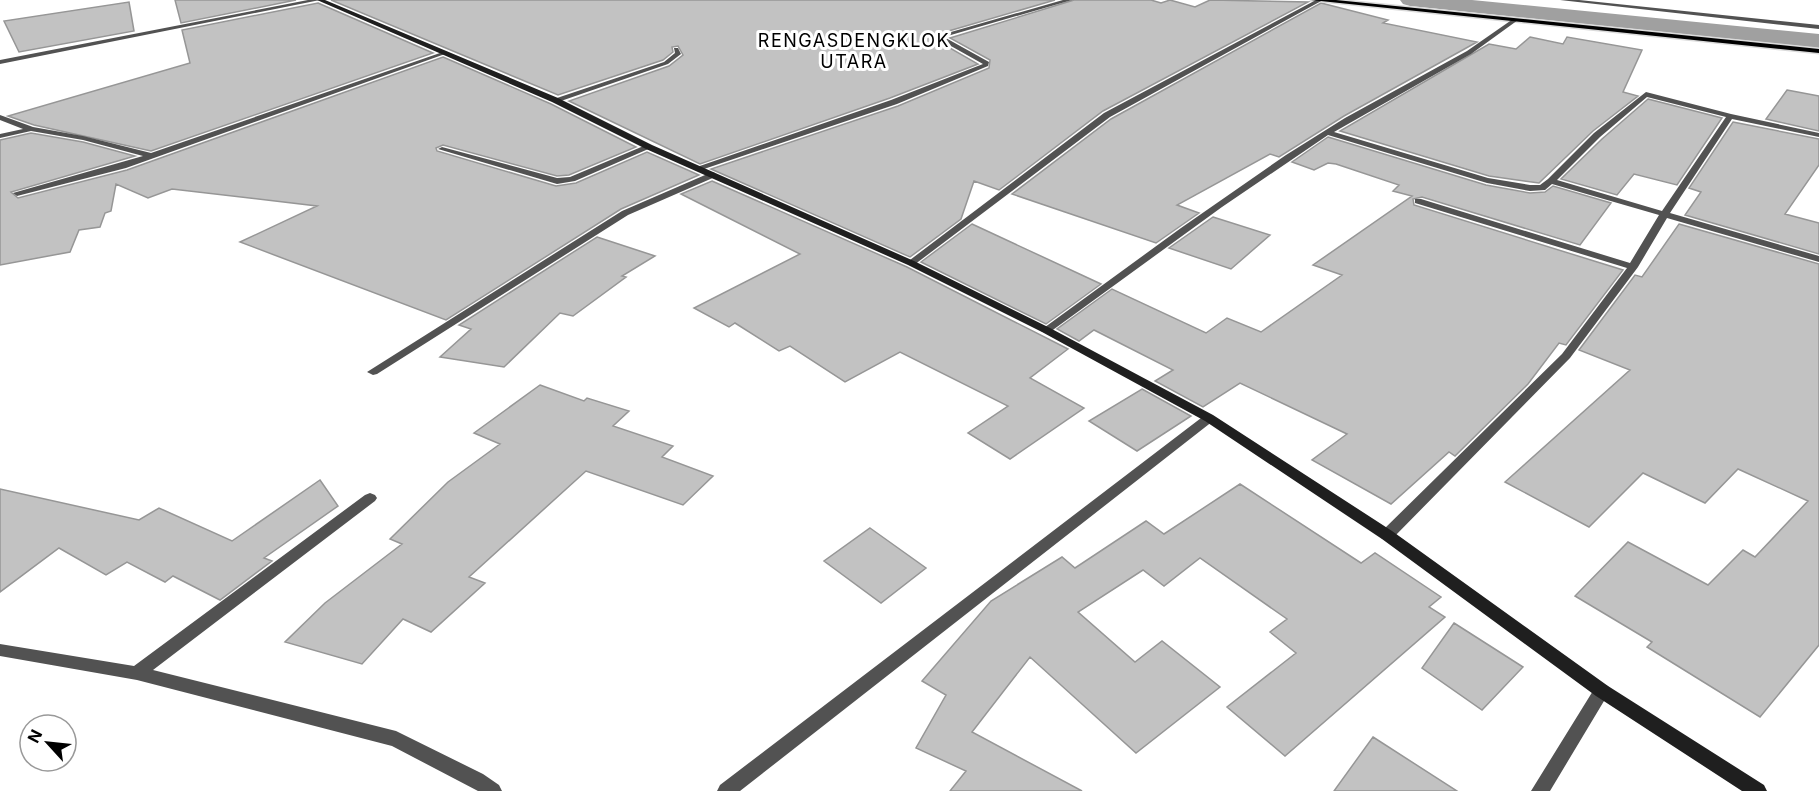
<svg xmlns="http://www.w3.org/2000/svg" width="1819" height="791" font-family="Inter,sans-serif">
<rect width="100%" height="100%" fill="#fff"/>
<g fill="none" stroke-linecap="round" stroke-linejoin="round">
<!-- canal -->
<path fill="#a0a0a0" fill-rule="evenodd" d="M 1400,0 L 1472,0 L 1819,34 L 1819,48 L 1410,6 L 1403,4 Z"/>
</g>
<!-- building -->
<path fill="#c2c2c2" stroke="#969696" stroke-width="1.5" d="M 175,0 L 296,0 L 181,23 Z
M 331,0 L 1055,0 L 935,35 L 941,43 L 978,64 L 890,98 L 700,164 L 569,101 L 669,66 L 683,55 L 678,46 L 672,47 L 673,52 L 663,60 L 558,95 Z
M 1074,0 L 1151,0 L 1161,3 L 1170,0 L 1195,7 L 1210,0 L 1308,2 L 1103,111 L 999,190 L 974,181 L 961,219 L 910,257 L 711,169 L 898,106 L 989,68 L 990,60 L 950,38 Z
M 129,2 L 134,31 L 19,52 L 4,21 Z
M 318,3 L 433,53 L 151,151 L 34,125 L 8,116 L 190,63 L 182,30 Z
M 1321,3 L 1388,20 L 1383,23 L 1477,42 L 1344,116 L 1279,157 L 1270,154 L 1177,205 L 1199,213 L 1156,243 L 1012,194 L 1111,119 Z
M 1530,37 L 1563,44 L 1567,37 L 1642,50 L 1623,92 L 1638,96 L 1593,131 L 1539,183 L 1489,176 L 1340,131 L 1489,44 L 1516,49 Z
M 443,57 L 551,104 L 636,147 L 569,175 L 557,176 L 443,145 L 436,148 L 437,151 L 556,186 L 576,183 L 647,152 L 699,175 L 621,209 L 446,320 L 240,242 L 317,206 L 172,189 L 148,198 L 116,184 L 111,211 L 105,213 L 100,227 L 79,230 L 70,252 L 0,265 L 0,140 L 31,133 L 83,142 L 135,156 L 11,192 L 18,198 L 127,170 Z
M 1787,90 L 1819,96 L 1819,131 L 1766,119 Z
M 1648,99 L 1722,118 L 1677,185 L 1634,174 L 1617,195 L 1561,179 L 1602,139 Z
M 1733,122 L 1819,139 L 1819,165 L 1785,214 L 1819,223 L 1819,254 L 1685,215 L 1701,192 L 1689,188 Z
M 1328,137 L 1486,185 L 1530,193 L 1545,192 L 1553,186 L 1611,203 L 1580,245 L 1422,197 L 1413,199 L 1414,205 L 1623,270 L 1566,345 L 1559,343 L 1528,384 L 1455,456 L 1449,452 L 1391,504 L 1312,460 L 1347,434 L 1240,383 L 1203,407 L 1155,381 L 1173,370 L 1094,330 L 1079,341 L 1057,329 L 1112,289 L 1206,333 L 1227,318 L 1261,332 L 1342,275 L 1313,265 L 1412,196 L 1393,191 L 1399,185 L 1336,164 L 1328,163 L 1314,170 L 1292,162 Z
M 712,181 L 907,267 L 1068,349 L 1030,378 L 1084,408 L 1010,459 L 968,433 L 1008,406 L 900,352 L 845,382 L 790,346 L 779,351 L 735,323 L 729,327 L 694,308 L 800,254 L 681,194 Z
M 1213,217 L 1270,235 L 1231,269 L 1169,248 Z
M 972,224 L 1101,284 L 1046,324 L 921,262 Z
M 1679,224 L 1819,264 L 1819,645 L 1760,717 L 1647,647 L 1652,642 L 1575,596 L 1628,542 L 1708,585 L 1743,550 L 1755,557 L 1808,501 L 1738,469 L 1705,503 L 1643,473 L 1589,527 L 1505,482 L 1630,370 L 1579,350 L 1635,275 L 1642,277 Z
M 597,237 L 655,256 L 622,276 L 626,277 L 573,316 L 560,313 L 504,367 L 440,357 L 471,329 L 459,325 Z
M 540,385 L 584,401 L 587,398 L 629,411 L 613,426 L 673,446 L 662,457 L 713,476 L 683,505 L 586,471 L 469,577 L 485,583 L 431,632 L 403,619 L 362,664 L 285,642 L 325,603 L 402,544 L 390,539 L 448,482 L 500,444 L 474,433 Z
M 1142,389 L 1191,416 L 1137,451 L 1089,421 Z
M 320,480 L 338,506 L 264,558 L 272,561 L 220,600 L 173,576 L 165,582 L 127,562 L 106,575 L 59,548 L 0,592 L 0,489 L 139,520 L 159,508 L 232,541 Z
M 1240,484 L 1361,563 L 1375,553 L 1441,597 L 1429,607 L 1445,617 L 1285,756 L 1227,707 L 1296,653 L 1270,632 L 1287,619 L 1200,558 L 1164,586 L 1143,570 L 1078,612 L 1135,662 L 1162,641 L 1220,687 L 1136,753 L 1030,657 L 972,732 L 1082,791 L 950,791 L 966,771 L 916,748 L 946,695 L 922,681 L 991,601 L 1062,557 L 1075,568 L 1146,521 L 1164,534 Z
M 870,528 L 926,568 L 881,603 L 824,561 Z
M 1454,623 L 1523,667 L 1482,710 L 1422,668 Z
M 1373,737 L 1457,791 L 1334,791 Z"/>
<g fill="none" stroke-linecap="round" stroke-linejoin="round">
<defs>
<path id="primary" d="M 1311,0 L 1336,0 L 1819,49 L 1819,53 Z"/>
</defs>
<!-- primary casing -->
<use href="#primary" stroke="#dbdbdb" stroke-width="3"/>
<!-- street -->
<path fill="#525252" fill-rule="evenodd" d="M 308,0 L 320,0 L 0,64 L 0,60 Z
M 1063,0 L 1072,0 L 944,37 L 989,62 L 988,66 L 897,104 L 701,170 L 694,168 L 891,100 L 983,64 L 942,41 L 937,36 Z
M 1316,0 L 1323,0 L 1110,117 L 914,265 L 911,266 L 906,263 L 1104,113 Z
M 1560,0 L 1579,0 L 1819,25 L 1819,29 Z
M 1513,19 L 1518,20 L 1471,54 L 1334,132 L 1488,178 L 1530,185 L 1540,185 L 1548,179 L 1594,133 L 1646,92 L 1731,114 L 1819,133 L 1819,137 L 1732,119 L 1670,213 L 1819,256 L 1819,262 L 1667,218 L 1638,267 L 1570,358 L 1392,539 L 1382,539 L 1380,535 L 1382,531 L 1562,354 L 1627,268 L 1415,203 L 1415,199 L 1421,199 L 1630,263 L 1659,215 L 1552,184 L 1545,190 L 1530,191 L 1487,183 L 1328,135 L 1222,207 L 1050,332 L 1042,332 L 1041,330 L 1181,228 L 1286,155 L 1345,118 L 1467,51 ZM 1647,97 L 1726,117 L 1662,211 L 1557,180 L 1600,137 Z
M 674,48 L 678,48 L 681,54 L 668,64 L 558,102 L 551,100 L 664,62 L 675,53 Z
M 440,53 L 445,54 L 126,168 L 17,196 L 13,193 L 143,156 L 83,140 L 31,131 L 0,138 L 0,134 L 23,129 L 0,120 L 0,115 L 33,127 L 83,136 L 151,153 Z
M 646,145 L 653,147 L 575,181 L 557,184 L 438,149 L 442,147 L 557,178 L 570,177 Z
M 712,172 L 715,173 L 715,177 L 628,215 L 377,374 L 373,375 L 367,372 L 622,211 Z
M 1209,414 L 1215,418 L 1213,421 L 740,791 L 717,791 L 720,785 L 1205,415 Z
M 370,493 L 375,495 L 377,498 L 375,501 L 153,670 L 396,731 L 483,774 L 499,785 L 502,791 L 478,791 L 392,746 L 137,680 L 0,656 L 0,644 L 134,666 L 365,495 Z
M 1602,684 L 1608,686 L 1610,691 L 1550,791 L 1531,791 L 1596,686 Z"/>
<!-- secondary -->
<path fill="#1f1f1f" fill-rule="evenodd" d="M 317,0 L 325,0 L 558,98 L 652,145 L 914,261 L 1050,328 L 1213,415 L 1392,531 L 1608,686 L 1764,785 L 1767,791 L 1742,791 L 1596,696 L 1382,539 L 1205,421 L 1042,332 L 908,265 L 646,149 L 552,102 Z"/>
<!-- primary -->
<use href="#primary" fill="#000" fill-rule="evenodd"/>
</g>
<g text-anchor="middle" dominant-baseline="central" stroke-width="6" stroke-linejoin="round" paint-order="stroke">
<!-- far-quarter labels -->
<g font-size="18" letter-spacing="1.5" fill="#000" stroke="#fff">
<text x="854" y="40">RENGASDENGKLOK<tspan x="854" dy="21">UTARA</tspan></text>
</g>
</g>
<!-- north arrow -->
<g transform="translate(48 743) rotate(297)"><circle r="28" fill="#ffffff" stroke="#999999" stroke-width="1.5"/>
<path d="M0-4.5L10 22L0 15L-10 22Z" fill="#000000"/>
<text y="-9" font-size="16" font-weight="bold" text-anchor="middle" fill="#000000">N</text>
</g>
</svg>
